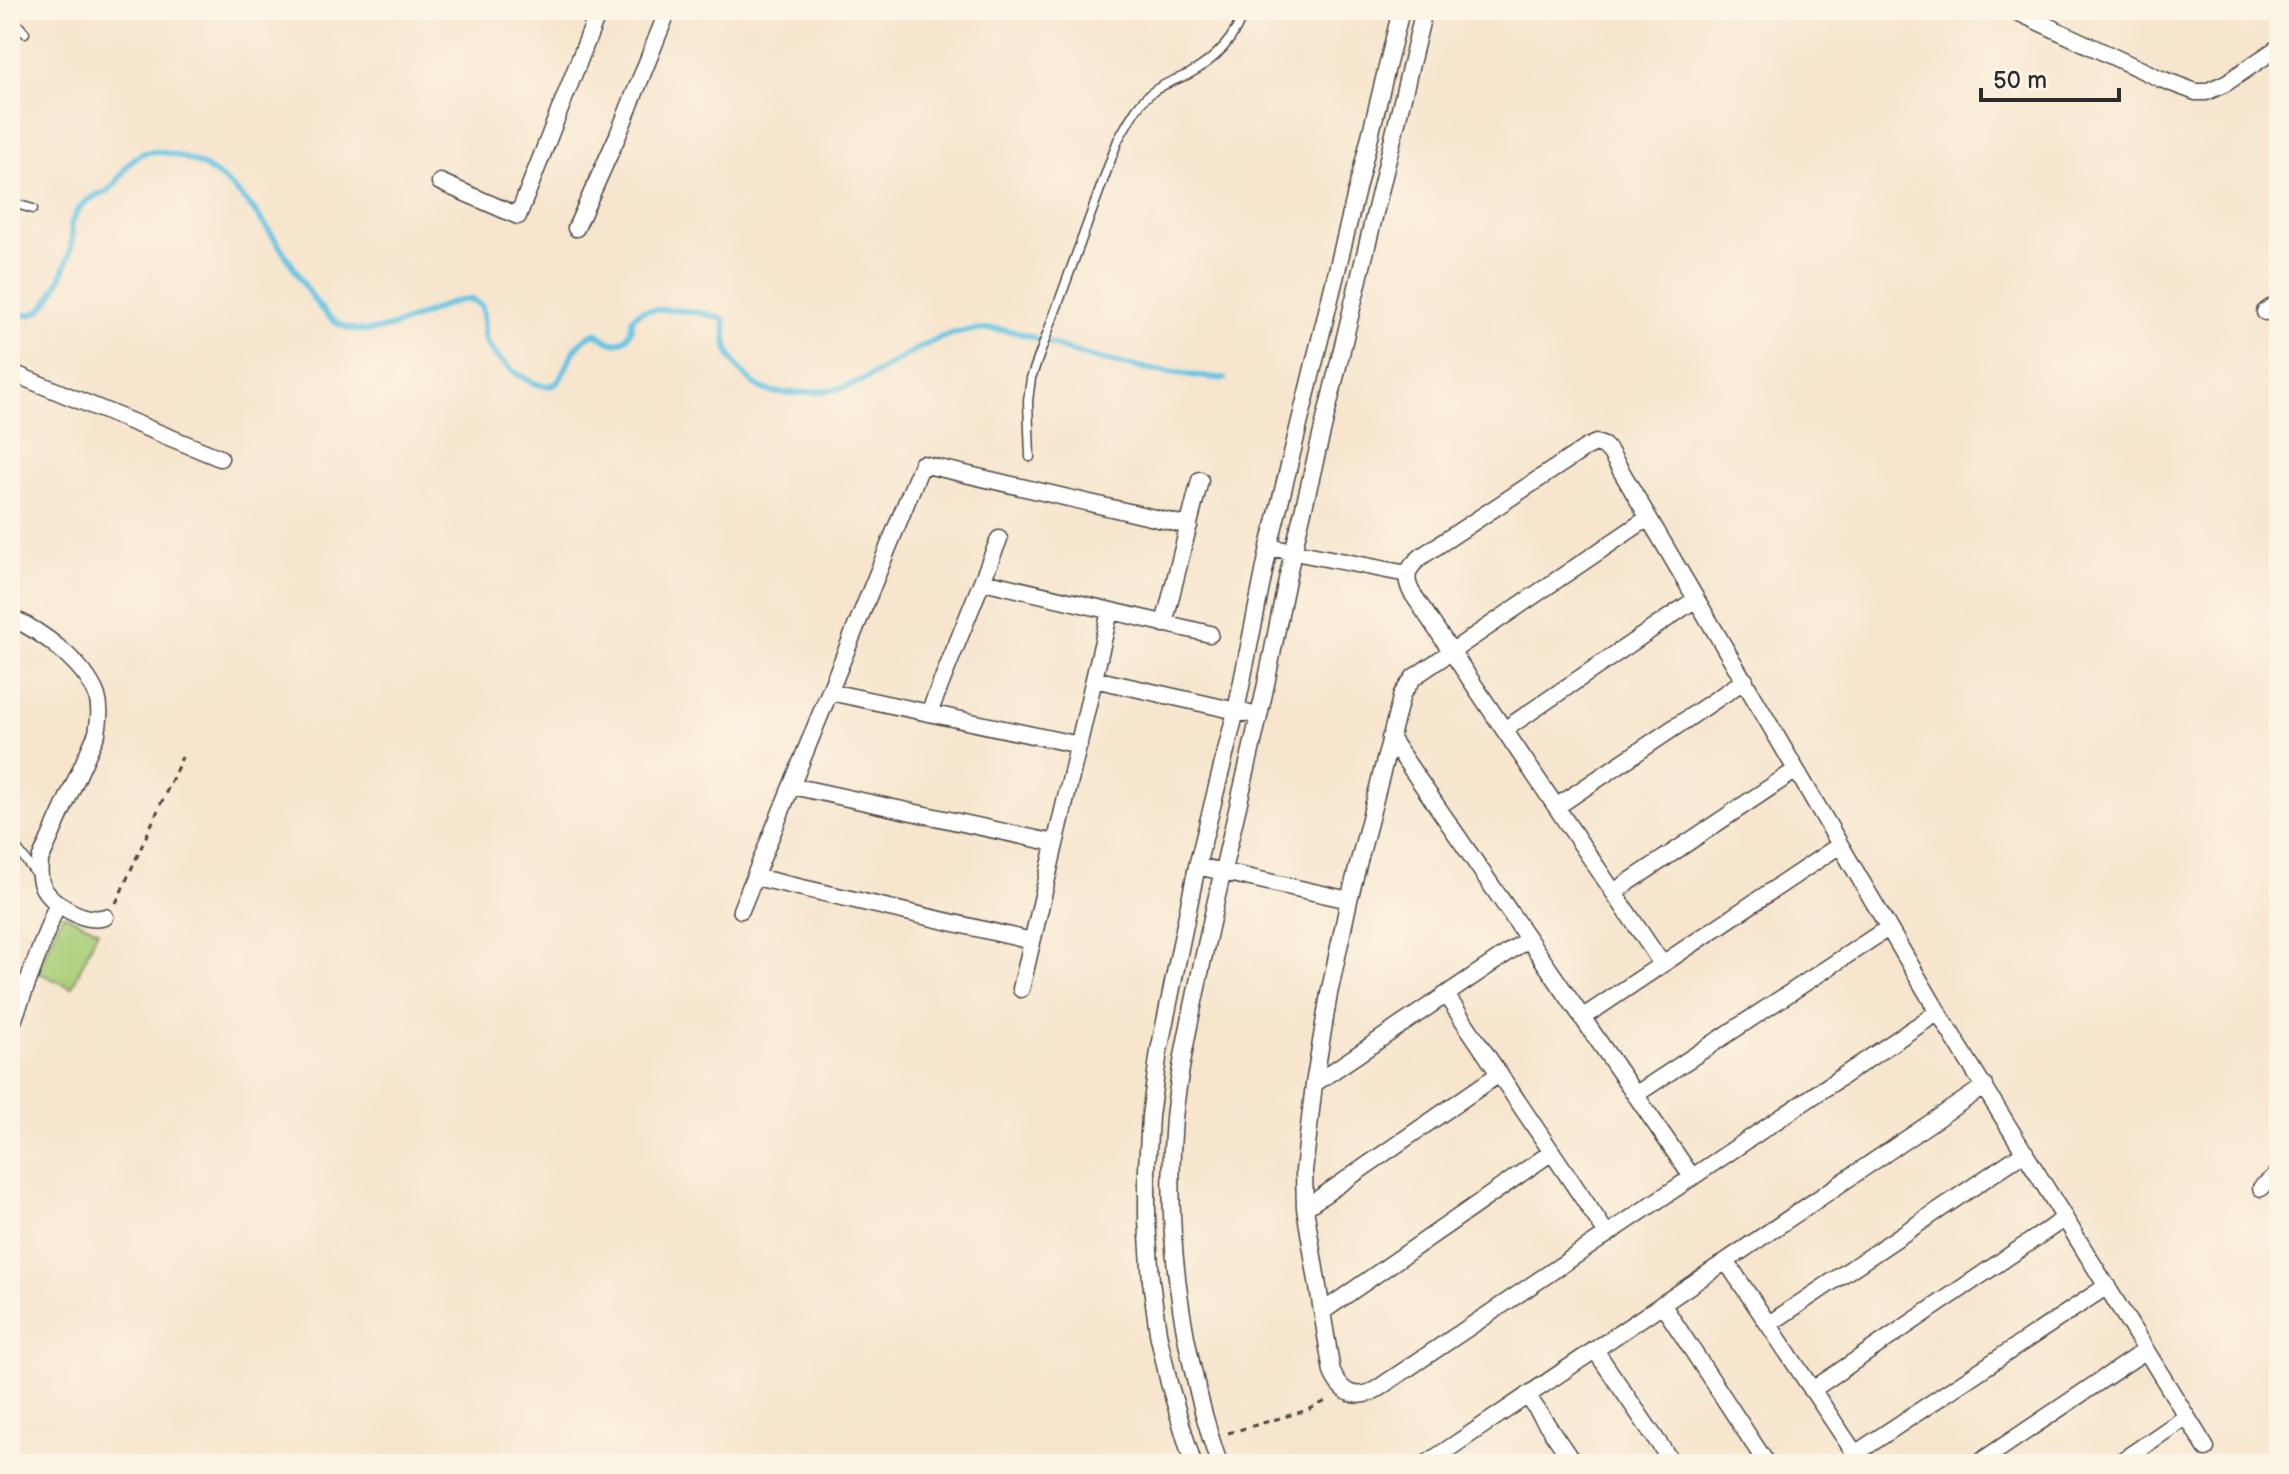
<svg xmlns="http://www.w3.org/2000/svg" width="2289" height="1474" font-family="'Balsamiq Sans',sans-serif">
<rect width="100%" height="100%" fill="#fcf5e5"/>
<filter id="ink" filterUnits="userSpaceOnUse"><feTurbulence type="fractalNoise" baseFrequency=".0125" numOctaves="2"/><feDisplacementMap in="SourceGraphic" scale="16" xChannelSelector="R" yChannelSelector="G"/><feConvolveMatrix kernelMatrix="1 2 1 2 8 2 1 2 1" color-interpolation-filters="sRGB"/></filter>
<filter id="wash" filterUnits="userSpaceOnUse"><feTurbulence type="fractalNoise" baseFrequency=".006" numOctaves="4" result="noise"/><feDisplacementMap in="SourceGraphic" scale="32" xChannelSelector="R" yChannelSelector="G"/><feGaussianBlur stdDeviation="1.8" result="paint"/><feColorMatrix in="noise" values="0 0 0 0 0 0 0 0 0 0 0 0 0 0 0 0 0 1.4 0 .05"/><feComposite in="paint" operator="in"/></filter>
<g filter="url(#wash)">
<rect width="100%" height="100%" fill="#f7e5cd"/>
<!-- green -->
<path fill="#a9ce78" stroke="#6a7c52" stroke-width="2" d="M 63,914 L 98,930 L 72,988 L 37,972 Z"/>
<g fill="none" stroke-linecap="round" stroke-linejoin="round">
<!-- stream -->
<path stroke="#66c4e4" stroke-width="6" d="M 10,312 C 20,315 29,317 39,311 C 54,299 70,260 72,240 C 73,234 70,228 72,222 C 76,211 84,201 95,196 C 101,193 106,193 111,188 C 123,176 127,159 144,153 C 156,149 173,154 185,158 C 235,175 267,226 294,268 C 305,286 317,308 334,321 C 367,345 411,319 443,306 C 451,302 463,298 472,300 C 476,301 479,305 482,307 C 484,317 483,330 485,339 C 491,358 542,400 559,381 C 568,364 576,338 596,333 C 601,336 608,343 614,343 C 628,343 633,329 632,319 C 636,315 638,312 643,311 C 661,307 708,312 724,320 C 727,332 724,343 730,355 C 738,370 753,387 769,391 C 787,396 837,391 854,384 C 900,364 932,329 987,329 C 1018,328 1045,343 1074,352 C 1123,367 1174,373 1224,379"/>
</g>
</g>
<g filter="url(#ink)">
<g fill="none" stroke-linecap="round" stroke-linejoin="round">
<defs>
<path id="service" d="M 10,20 L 14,20 L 25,33
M 10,202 L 33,209
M 1030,457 L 1028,401 L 1031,378 L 1118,140 C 1127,125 1136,105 1150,94 C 1161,84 1176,80 1189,74 C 1215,60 1236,38 1244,10
M 10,840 L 36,874"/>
<path id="minor" d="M 2013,10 L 2161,79 L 2196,92 L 2206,92 L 2226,83 L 2279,47
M 440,182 L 518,216 L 599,10
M 576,228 L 618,135 L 668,10
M 2265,312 L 2279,302
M 10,372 L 220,458
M 1648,518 L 1414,677 L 1402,694 L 1349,900 L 1329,994 L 1314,1084 L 1304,1171 L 1305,1208 L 1332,1372 C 1341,1393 1356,1401 1377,1389 L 1938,1012
M 1269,547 L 1407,574
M 983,581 L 1210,634
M 10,617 C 41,631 85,663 97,696 C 101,709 99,721 97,733 L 40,860 C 40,868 38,876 42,885 C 49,903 85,924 105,917
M 1164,624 L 1200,480
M 1094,679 L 1259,716
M 830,692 L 1079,745
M 929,713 L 999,539
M 1504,730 L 1696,599
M 1390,738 L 1692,1177
M 792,786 L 1055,843
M 1556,807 L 1745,680
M 1197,866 L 1349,900
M 755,877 L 1032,941
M 1614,892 L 1796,770
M 741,910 L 922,464 L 1189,526
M 1662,964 L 1412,593 C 1403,577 1408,567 1422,556 L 1587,447 L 1596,443 L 1604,446 L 1610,452 L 1938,1012 L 2206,1448
M 1021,989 L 1110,611
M 1446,995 L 1607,1234
M 1582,1018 L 1840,845
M 10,1029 L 57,904
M 1314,1084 L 1528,939
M 1635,1095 L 1888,928
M 2261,1188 L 2279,1173
M 1305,1208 L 1499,1074
M 1726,1261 L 1862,1464
M 1662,1304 L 1767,1464
M 1322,1312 L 1552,1152
M 1769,1324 L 2025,1152
M 1595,1350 L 1673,1464
M 1812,1390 L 2065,1218
M 1527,1395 L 1574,1464
M 1855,1454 L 2107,1286
M 1193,1464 L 1169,1383 L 1158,1333 L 1151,1281 L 1147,1220 L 1147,1169 L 1150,1116 L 1159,1051 L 1197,866 L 1236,711 L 1269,547 L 1401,10
M 1219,1464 C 1182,1352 1164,1237 1174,1118 C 1179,1071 1189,1025 1199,978 C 1217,891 1239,804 1259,716 C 1272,660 1281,603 1294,548 C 1336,368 1382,190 1424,10
M 1426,1464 L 1985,1086
M 1977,1464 L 2146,1350
M 2117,1464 L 2186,1417"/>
</defs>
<!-- service casing -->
<use href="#service" stroke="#4a4743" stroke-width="11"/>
<!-- minor casing -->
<use href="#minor" stroke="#4a4743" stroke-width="19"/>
<!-- path -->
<path stroke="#4a4743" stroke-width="3" stroke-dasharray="6 6" stroke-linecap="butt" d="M 116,903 L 182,757
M 1228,1433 L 1308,1410 L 1330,1399"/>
<!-- service -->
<use href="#service" stroke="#fff" stroke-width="8"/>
<!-- minor -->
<use href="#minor" stroke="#fff" stroke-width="16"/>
</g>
</g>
<!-- margin -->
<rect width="2289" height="1474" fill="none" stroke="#fcf5e5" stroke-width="40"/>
<!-- scale -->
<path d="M1981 88v12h138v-12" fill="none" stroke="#2b2b2b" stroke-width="4"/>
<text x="1993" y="88" font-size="24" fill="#2b2b2b" stroke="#fcf5e5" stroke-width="6" paint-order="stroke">50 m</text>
</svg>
